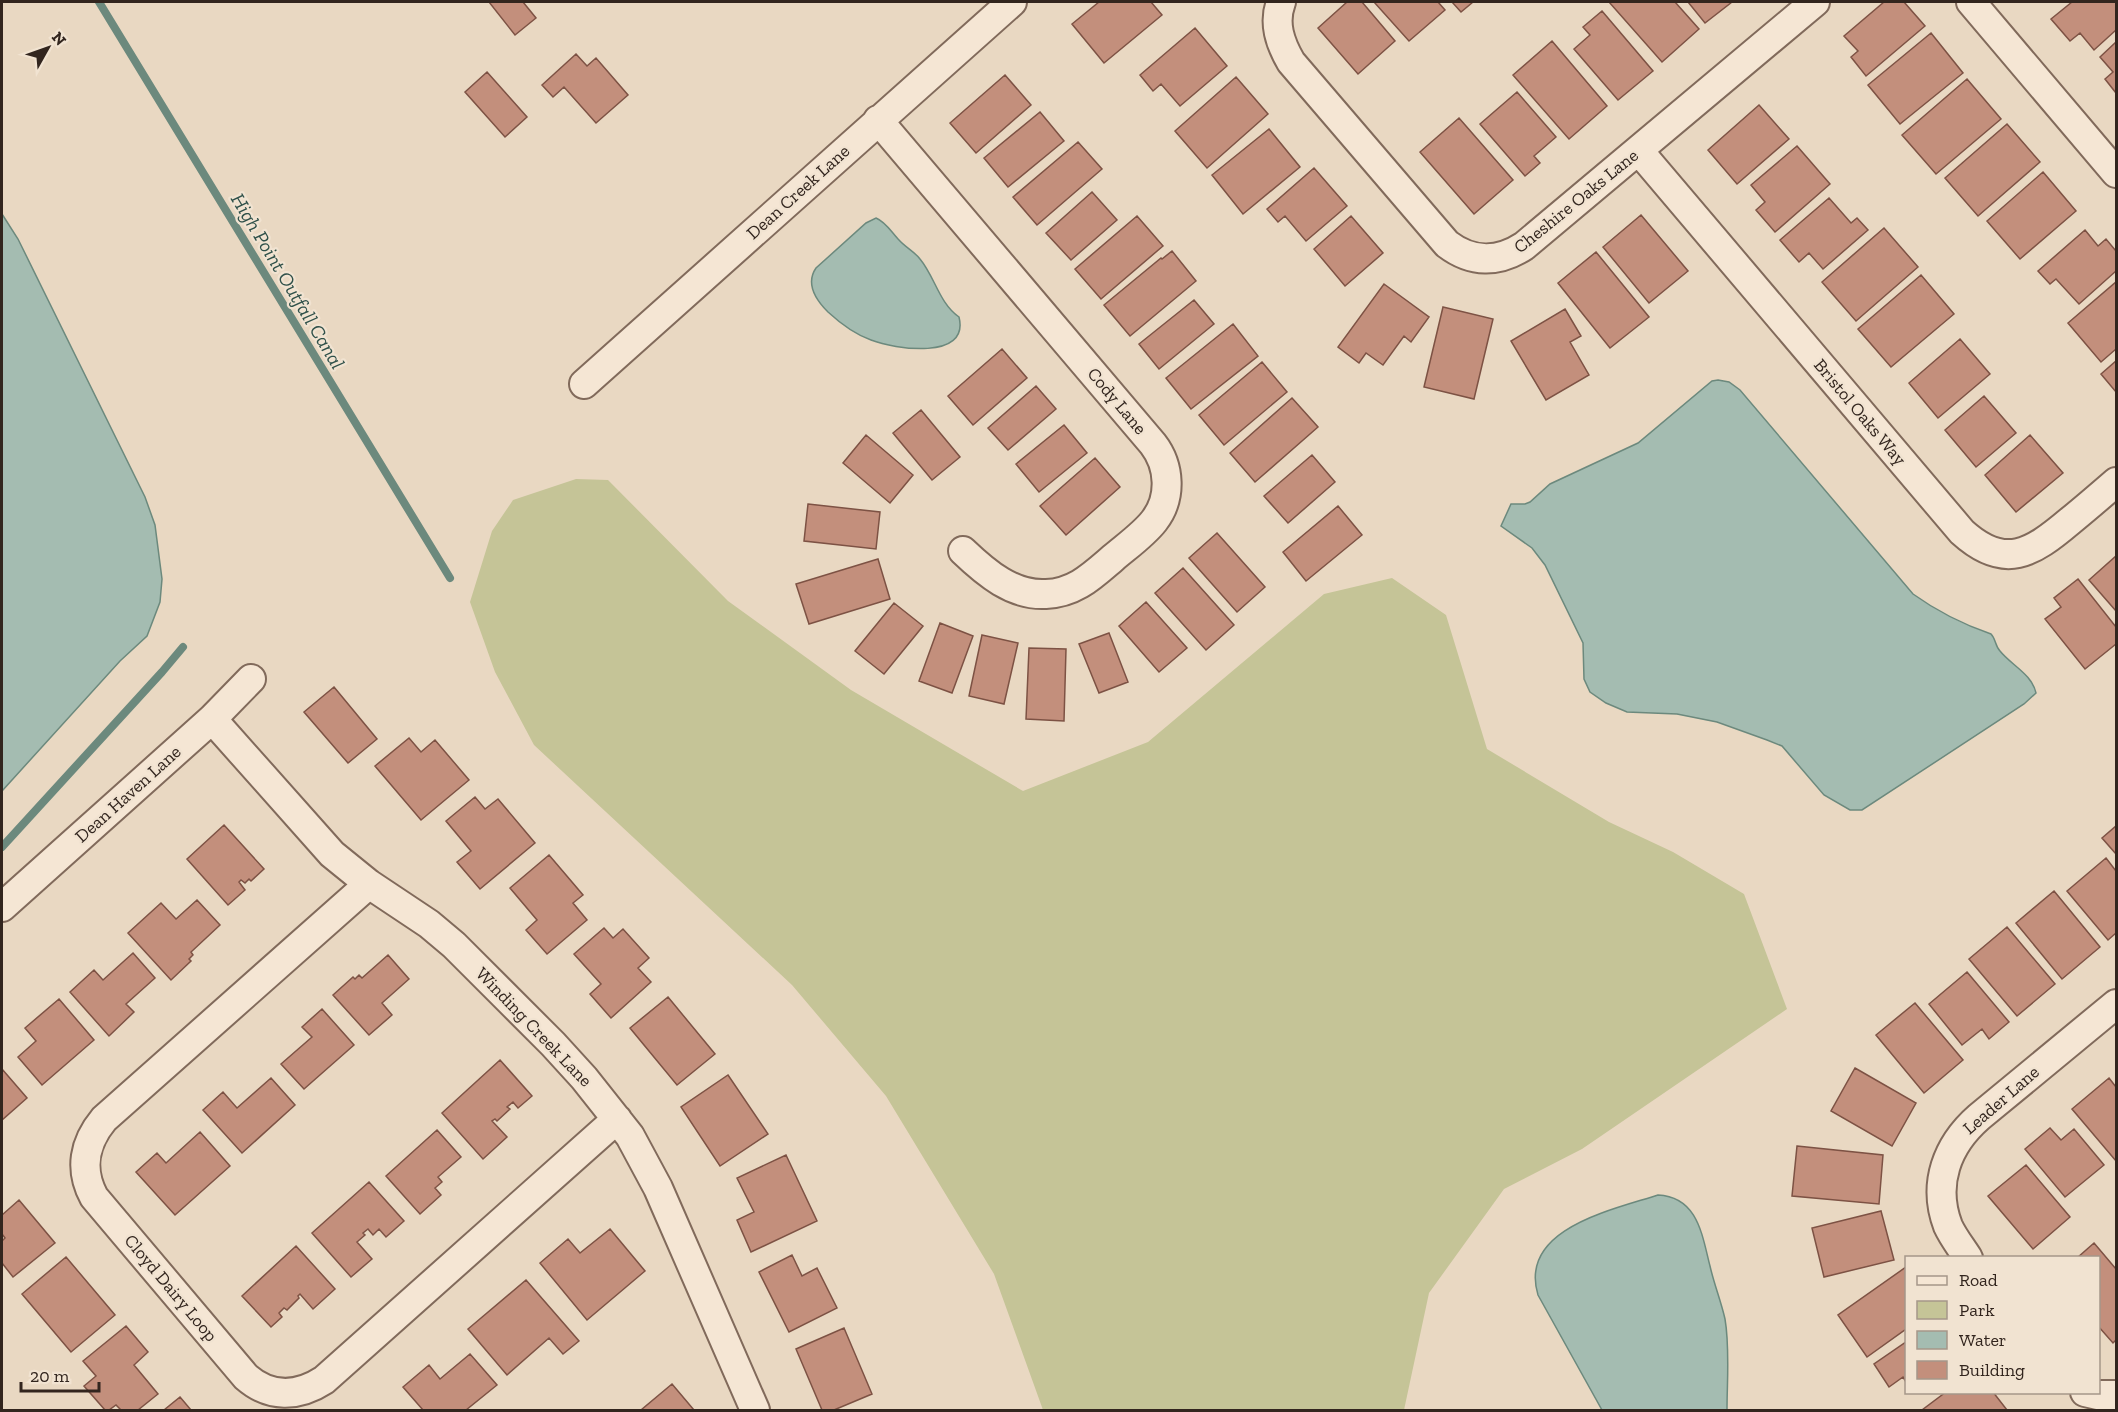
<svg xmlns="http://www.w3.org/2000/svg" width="2118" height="1412" font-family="'Zilla Slab',serif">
<rect width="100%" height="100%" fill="#e9d8c2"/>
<!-- green -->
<path fill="#c5c497" d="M 576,479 L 608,480 L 728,601 L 851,690 L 1023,791 L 1148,742 L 1324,594 L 1392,578 L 1446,615 L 1487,749 L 1609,822 L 1673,852 L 1744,894 L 1787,1009 L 1582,1149 L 1504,1189 L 1429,1293 L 1404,1410 L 1043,1410 L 994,1274 L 886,1096 L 792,985 L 534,745 L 495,672 L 470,602 L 492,531 L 513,500 Z"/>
<!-- water -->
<path fill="#a4bcb1" stroke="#6c897d" stroke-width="1.5" d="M 2,214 L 18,239 L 145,497 L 155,525 L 162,579 L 160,602 L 147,636 L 120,661 L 2,791 Z
M 876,218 C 886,222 892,233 899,240 C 905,247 915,252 920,259 C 935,277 939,303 959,317 C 970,361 894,349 871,340 C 854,334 841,324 828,312 C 816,300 805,284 816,268 L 866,223 Z
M 1718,380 L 1729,382 L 1740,390 L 1913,594 C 1938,612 1962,624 1991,634 C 1996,639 1995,646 2000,651 C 2011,665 2032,674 2036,693 L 2024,704 L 1862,810 L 1850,810 L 1824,795 L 1782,746 L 1767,740 L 1717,722 L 1677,714 L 1627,712 L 1606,703 L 1590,692 L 1584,679 L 1583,643 L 1545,565 L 1532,548 L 1501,526 L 1511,504 L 1525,504 L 1530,502 L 1550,484 L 1638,443 L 1712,381 Z
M 1658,1195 C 1698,1197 1702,1235 1710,1266 C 1714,1284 1721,1301 1725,1319 C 1730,1348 1727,1381 1727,1410 L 1602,1410 L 1538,1295 C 1518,1229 1612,1210 1658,1195 Z"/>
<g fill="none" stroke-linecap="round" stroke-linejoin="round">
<!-- stream -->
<path stroke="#6c897d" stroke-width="8" d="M 99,2 L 450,578
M 2,847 L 162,672 L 183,647"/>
</g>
<!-- building -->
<path fill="#c38f7c" stroke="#7d5244" stroke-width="1.5" d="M 489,2 L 523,2 L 536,18 L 515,35 Z
M 1099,2 L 1151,2 L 1162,15 L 1104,63 L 1072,24 Z
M 1347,2 L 1362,2 L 1395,41 L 1358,74 L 1318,28 Z
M 1374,2 L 1438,2 L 1445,10 L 1409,41 Z
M 1452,2 L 1473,2 L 1461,12 Z
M 1609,2 L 1675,2 L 1699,29 L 1662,62 Z
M 1688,2 L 1732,2 L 1705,23 Z
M 1884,2 L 1904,2 L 1925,26 L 1866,76 L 1851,57 L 1858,51 L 1844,36 Z
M 2072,2 L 2116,2 L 2116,30 L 2094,50 L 2080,33 L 2070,41 L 2051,19 Z
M 1602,11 L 1653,71 L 1618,100 L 1574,49 L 1590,35 L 1583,27 Z
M 1195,28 L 1227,66 L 1180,106 L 1161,84 L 1153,91 L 1140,75 Z
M 1931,33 L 1963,73 L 1900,124 L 1868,85 Z
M 1552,41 L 1607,106 L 1569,139 L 1513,75 Z
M 2116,42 L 2116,93 L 2105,79 L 2113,72 L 2100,57 Z
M 576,54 L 587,66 L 596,58 L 628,95 L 596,123 L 564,87 L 553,97 L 542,85 Z
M 487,72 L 527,117 L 505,137 L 465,92 Z
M 1005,75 L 1031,105 L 976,153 L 950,123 Z
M 1236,77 L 1268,114 L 1207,168 L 1175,131 Z
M 1967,79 L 2001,119 L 1936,174 L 1902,135 Z
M 1517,92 L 1556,137 L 1534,156 L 1540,163 L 1525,176 L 1480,124 Z
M 1759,105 L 1789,139 L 1737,184 L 1708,150 Z
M 1040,112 L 1064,141 L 1008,187 L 984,158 Z
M 1459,118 L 1513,180 L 1474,214 L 1420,152 Z
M 2007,124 L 2040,162 L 1978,216 L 1945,178 Z
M 1269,129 L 1300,167 L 1243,214 L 1212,175 Z
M 1078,142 L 1102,169 L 1037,225 L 1013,197 Z
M 1797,146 L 1830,184 L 1775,232 L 1756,210 L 1765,202 L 1751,185 Z
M 1314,168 L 1347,206 L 1306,241 L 1285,216 L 1278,222 L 1267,209 Z
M 2043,172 L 2076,211 L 2020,259 L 1987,221 Z
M 1092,192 L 1117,220 L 1071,260 L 1046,233 Z
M 1829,198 L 1851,223 L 1857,218 L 1868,230 L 1823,269 L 1809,253 L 1799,262 L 1780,240 Z
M 1641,215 L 1688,271 L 1649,303 L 1603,247 Z
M 1137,216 L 1163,246 L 1101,299 L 1075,269 Z
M 1351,216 L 1383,253 L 1345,286 L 1314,249 Z
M 1884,228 L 1918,267 L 1856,321 L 1822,282 Z
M 2085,230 L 2098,246 L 2106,239 L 2116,251 L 2116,271 L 2079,304 L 2056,279 L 2050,284 L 2038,271 Z
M 1172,251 L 1196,281 L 1130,336 L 1104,305 L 1161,258 L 1162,259 Z
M 1596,252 L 1649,317 L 1610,348 L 1558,283 Z
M 1921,275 L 1954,314 L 1891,367 L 1858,329 Z
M 2116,282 L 2116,349 L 2101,362 L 2068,323 Z
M 1384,284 L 1429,317 L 1411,342 L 1404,336 L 1383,365 L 1366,353 L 1359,363 L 1338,347 Z
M 1194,300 L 1214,324 L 1159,369 L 1139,344 Z
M 1443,307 L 1493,319 L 1474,399 L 1424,387 Z
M 1565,309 L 1581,336 L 1570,342 L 1589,375 L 1546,400 L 1511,341 Z
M 1233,324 L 1258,356 L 1191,409 L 1166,378 Z
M 1960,339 L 1990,374 L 1938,418 L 1909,383 Z
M 1002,349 L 1027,378 L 973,425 L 948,396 Z
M 2116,361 L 2116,392 L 2101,374 Z
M 1262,362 L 1287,392 L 1224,445 L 1199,415 Z
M 1036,386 L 1056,409 L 1008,450 L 988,428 Z
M 1984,396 L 2016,433 L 1976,467 L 1945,430 Z
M 1292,398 L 1318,427 L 1255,482 L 1230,453 Z
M 921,410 L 960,457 L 932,480 L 893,433 Z
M 1064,425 L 1087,453 L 1039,492 L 1016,464 Z
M 866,435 L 913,475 L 890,503 L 843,463 Z
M 2030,435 L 2063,473 L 2016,512 L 1985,475 Z
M 1312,455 L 1335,482 L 1288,523 L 1264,496 Z
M 1095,458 L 1120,487 L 1066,535 L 1040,506 Z
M 808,504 L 880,512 L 876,549 L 804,541 Z
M 1338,506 L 1362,535 L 1306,581 L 1283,552 Z
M 1217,533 L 1265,587 L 1237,612 L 1189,558 Z
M 2116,556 L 2116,611 L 2089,580 Z
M 878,559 L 890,599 L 809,624 L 796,584 Z
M 1183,568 L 1234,625 L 1206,650 L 1155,593 Z
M 2078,579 L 2116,627 L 2116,644 L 2085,669 L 2045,619 L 2061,607 L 2054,598 Z
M 1146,602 L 1187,648 L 1159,672 L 1119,626 Z
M 894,603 L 923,626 L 884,674 L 855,651 Z
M 940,623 L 973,636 L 952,693 L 919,681 Z
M 1109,633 L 1128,682 L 1099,693 L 1079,644 Z
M 982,635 L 1018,643 L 1004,704 L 969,696 Z
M 1029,648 L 1066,649 L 1064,721 L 1026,719 Z
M 334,687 L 377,739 L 348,763 L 304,712 Z
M 409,738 L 421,752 L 435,740 L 469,780 L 421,820 L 375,766 Z
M 475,797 L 485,809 L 498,799 L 535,843 L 480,889 L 457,862 L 471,851 L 446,821 Z
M 224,825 L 264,869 L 251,881 L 249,879 L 245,883 L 241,880 L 239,882 L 245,890 L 228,905 L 187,859 Z
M 2116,826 L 2116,854 L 2102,838 Z
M 549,855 L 583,895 L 573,903 L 587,920 L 547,954 L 526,930 L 537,920 L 510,888 Z
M 2106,858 L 2116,871 L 2116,933 L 2108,940 L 2067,891 Z
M 2054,891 L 2100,947 L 2062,979 L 2016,923 Z
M 197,900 L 220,925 L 191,952 L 193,955 L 189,959 L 191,961 L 171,980 L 128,933 L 161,903 L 176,919 Z
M 2007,927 L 2055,984 L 2017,1016 L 1969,959 Z
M 604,928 L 613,938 L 623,929 L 649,958 L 638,968 L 651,982 L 611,1018 L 590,994 L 601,984 L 574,954 Z
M 133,953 L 155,978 L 126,1004 L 134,1012 L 109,1036 L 70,992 L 94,970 L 103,980 Z
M 388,955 L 409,979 L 382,1003 L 392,1015 L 369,1035 L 333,995 L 353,977 L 355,979 L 359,975 L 362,978 Z
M 1967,972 L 2009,1022 L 1989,1039 L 1982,1029 L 1962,1045 L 1929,1004 Z
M 668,997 L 715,1054 L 677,1085 L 630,1028 Z
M 59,999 L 94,1040 L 42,1085 L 18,1057 L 36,1041 L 25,1028 Z
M 1915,1003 L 1963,1060 L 1924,1093 L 1876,1035 Z
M 322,1009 L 354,1045 L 304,1089 L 281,1064 L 312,1037 L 302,1027 Z
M 500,1060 L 532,1096 L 518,1108 L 513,1102 L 507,1107 L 510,1109 L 497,1121 L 495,1119 L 492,1121 L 507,1137 L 483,1159 L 442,1113 Z
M 1855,1068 L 1916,1103 L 1892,1146 L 1831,1111 Z
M 2,1069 L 27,1098 L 2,1120 Z
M 728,1075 L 768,1134 L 720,1166 L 681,1107 Z
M 271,1078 L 295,1105 L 242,1153 L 203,1110 L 223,1092 L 237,1108 Z
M 2109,1078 L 2116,1087 L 2116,1161 L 2072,1109 Z
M 2050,1128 L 2061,1140 L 2074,1129 L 2104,1165 L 2065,1197 L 2025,1149 Z
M 437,1130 L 461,1157 L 438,1177 L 442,1182 L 435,1188 L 441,1195 L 420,1214 L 386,1176 Z
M 200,1132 L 230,1166 L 175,1215 L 136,1172 L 157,1153 L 166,1163 Z
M 1797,1146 L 1883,1155 L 1879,1204 L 1792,1196 Z
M 786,1155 L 817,1221 L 751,1252 L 737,1220 L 754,1212 L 737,1178 Z
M 2026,1165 L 2070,1217 L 2033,1249 L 1988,1196 Z
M 369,1182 L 404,1221 L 386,1237 L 379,1229 L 373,1235 L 368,1229 L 363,1233 L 365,1235 L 357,1242 L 372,1259 L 351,1277 L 312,1233 Z
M 19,1200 L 55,1243 L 13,1277 L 2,1263 L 2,1241 L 5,1238 L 2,1234 L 2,1215 Z
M 1881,1211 L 1894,1260 L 1824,1277 L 1812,1228 Z
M 610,1229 L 645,1271 L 587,1320 L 540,1263 L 568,1239 L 580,1253 Z
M 2094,1243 L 2116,1269 L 2116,1340 L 2113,1343 L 2098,1326 L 2098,1258 L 2077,1258 Z
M 296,1246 L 335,1289 L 313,1309 L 300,1294 L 298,1296 L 299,1298 L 287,1310 L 284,1308 L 279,1313 L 282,1317 L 271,1327 L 242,1296 Z
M 792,1255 L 802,1276 L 817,1268 L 837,1308 L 789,1332 L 759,1272 Z
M 66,1257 L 115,1315 L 71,1352 L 22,1294 Z
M 1906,1267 L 1906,1329 L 1867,1357 L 1838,1315 Z
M 526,1280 L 579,1341 L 563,1354 L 549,1338 L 507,1375 L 468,1329 Z
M 126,1326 L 148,1352 L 134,1365 L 158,1394 L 138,1410 L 121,1410 L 116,1405 L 109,1410 L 105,1410 L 84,1386 L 96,1376 L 83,1361 Z
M 844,1328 L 872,1394 L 834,1410 L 822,1410 L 796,1349 Z
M 1906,1342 L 1906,1382 L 1903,1377 L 1889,1387 L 1874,1364 Z
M 470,1354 L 497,1385 L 466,1410 L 423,1410 L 403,1387 L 429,1365 L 440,1379 Z
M 672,1384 L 694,1410 L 641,1410 Z
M 1946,1392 L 1993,1392 L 2007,1410 L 1922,1410 Z
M 180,1397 L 191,1410 L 164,1410 Z"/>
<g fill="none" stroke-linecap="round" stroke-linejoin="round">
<defs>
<path id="minor" d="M 1281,2 C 1273,23 1280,43 1291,62 L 1447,244 C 1472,263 1498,263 1524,246 L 1815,2
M 1971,2 L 2116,173
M 878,120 L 1153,444 C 1170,466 1172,498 1154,521 C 1143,535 1127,546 1113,558 C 1092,576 1075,593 1046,594 C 1013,596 986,573 963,551
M 1639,151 L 1962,532 C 2005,571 2032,553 2070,521 C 2086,508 2101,495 2116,482
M 584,384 L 1012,2
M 212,719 L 332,854 L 369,884 L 429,924 L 454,945 L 553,1044 L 584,1078 L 630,1136 L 658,1188 L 755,1410
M 369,884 L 104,1119 C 84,1143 79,1169 94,1197 L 246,1377 C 270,1398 298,1397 324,1380 L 617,1119
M 2,907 L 212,719 L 251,679
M 1968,1258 C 1961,1247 1953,1237 1948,1226 C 1932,1184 1947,1145 1979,1117 L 2116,1004
M 2085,1392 L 2098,1395 L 2116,1395"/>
</defs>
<!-- minor casing -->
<use href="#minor" stroke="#816a5b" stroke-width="32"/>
<!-- minor -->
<use href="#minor" stroke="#f5e6d4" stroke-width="28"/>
</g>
<g text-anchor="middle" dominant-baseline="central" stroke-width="4.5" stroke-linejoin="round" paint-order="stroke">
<!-- street labels -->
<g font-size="18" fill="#32251e" stroke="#f1e3d1">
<text transform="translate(798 192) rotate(-42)">Dean Creek Lane</text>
<text transform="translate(1576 201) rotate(-39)">Cheshire Oaks Lane</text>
<text transform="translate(1117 401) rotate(50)">Cody Lane</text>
<text transform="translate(1860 412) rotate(50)">Bristol Oaks Way</text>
<text transform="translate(128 794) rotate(-42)">Dean Haven Lane</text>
<text transform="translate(534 1027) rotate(46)">Winding Creek Lane</text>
<text transform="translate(2001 1100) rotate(-41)">Leader Lane</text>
<text transform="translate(171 1288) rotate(50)">Cloyd Dairy Loop</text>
</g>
<!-- water labels -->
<g font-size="20" font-style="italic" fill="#2f5049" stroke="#f1e3d1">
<text transform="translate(288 281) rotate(59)">High Point Outfall Canal</text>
</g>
</g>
<!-- border -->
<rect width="2118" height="1412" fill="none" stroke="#32251e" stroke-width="6"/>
<!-- legend -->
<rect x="1905" y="1256" width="195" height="138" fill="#f1e3d1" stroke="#a59789" stroke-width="1.5"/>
<rect x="1917" y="1276" width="30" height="9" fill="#f5e6d4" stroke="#a59789" stroke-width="1.5"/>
<text x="1959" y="1286" font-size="18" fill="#32251e">Road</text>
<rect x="1917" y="1301" width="30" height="18" fill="#c5c497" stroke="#a59789" stroke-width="1.5"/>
<text x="1959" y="1316" font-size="18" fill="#32251e">Park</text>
<rect x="1917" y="1331" width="30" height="18" fill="#a4bcb1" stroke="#a59789" stroke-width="1.5"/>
<text x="1959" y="1346" font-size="18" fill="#32251e">Water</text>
<rect x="1917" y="1361" width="30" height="18" fill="#c38f7c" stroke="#a59789" stroke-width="1.5"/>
<text x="1959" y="1376" font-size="18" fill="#32251e">Building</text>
<!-- north arrow -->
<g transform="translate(48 48) rotate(50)" stroke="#f1e3d1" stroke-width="4.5" paint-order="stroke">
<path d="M0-4.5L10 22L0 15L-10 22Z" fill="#32251e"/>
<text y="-9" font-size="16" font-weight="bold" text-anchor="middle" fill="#32251e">N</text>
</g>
<!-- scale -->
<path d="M21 1382v9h78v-9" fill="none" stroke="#32251e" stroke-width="3"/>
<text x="30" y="1382" font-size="18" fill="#32251e" stroke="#f1e3d1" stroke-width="4.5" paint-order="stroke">20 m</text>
</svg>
